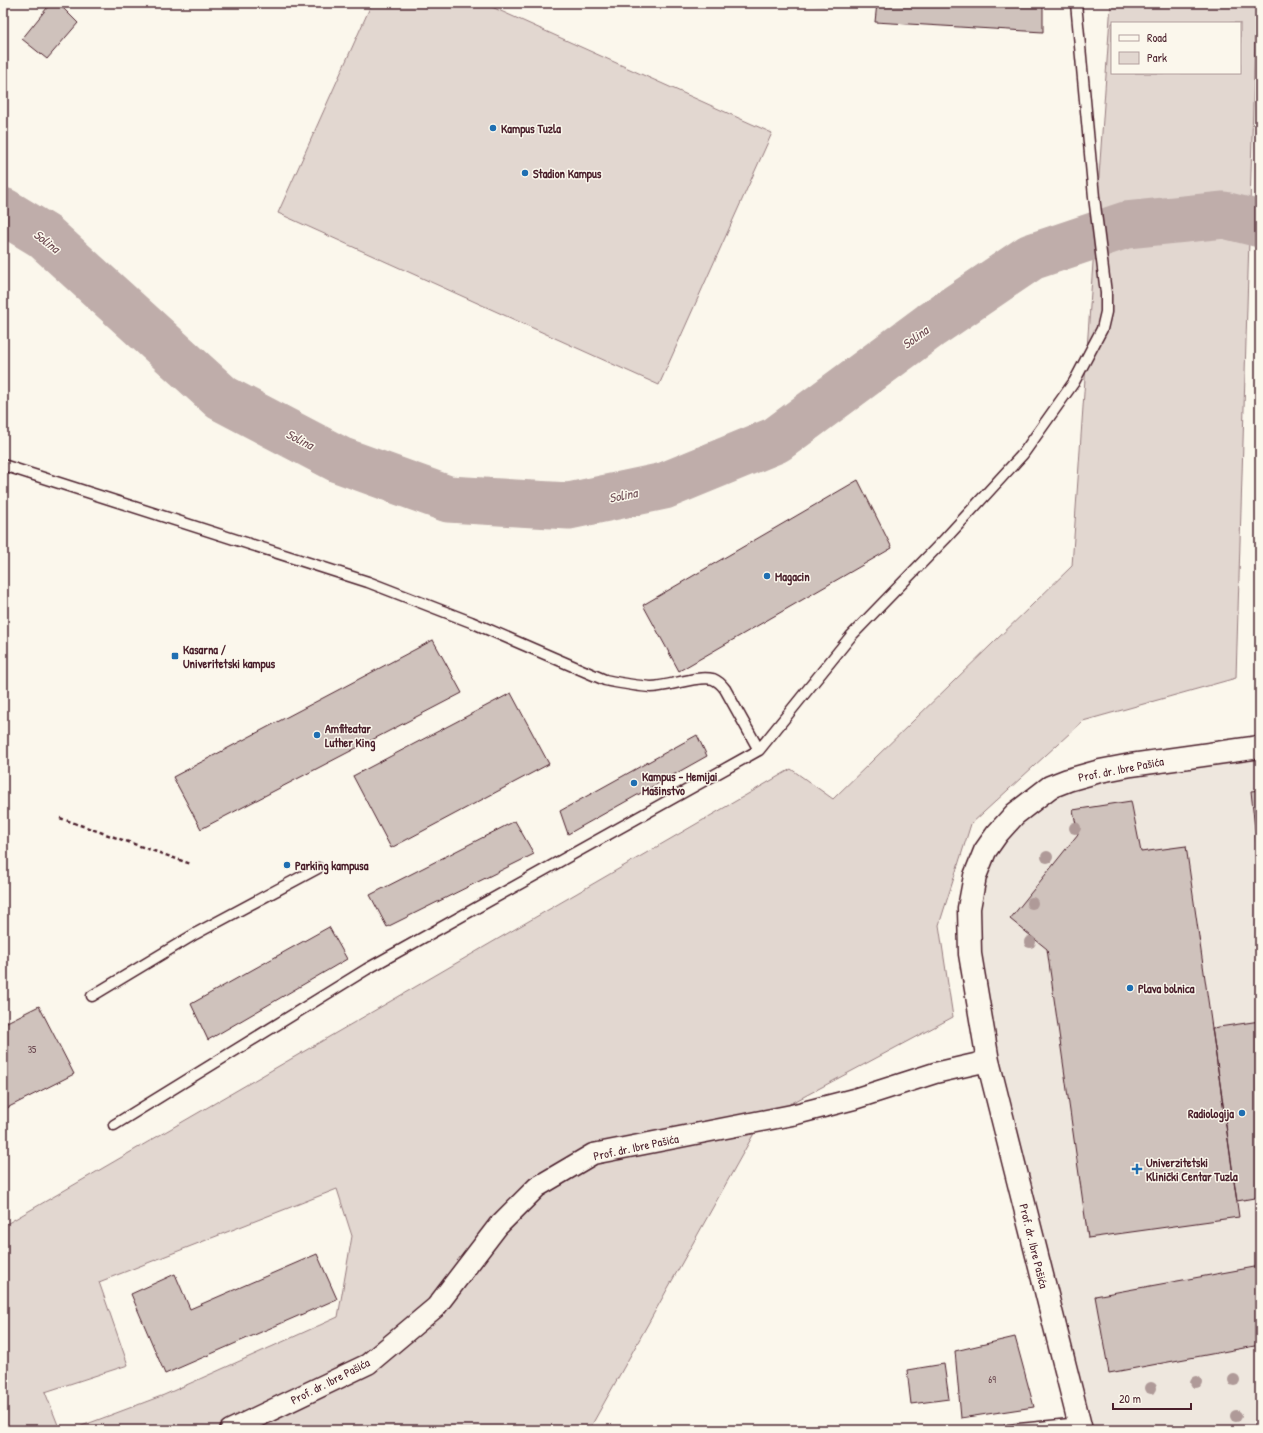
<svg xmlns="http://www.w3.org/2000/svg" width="1263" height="1433" font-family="'Patrick Hand',sans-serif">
<rect width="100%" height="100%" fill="#fbf7ec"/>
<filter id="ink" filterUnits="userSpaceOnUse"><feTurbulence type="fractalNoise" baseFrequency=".025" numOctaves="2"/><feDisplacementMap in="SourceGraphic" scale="8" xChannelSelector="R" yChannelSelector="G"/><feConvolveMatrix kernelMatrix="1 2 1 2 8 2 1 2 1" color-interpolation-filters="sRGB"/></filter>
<g filter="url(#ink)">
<!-- built -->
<path fill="#eee7de" d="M 1260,747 L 1260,1430 L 1081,1430 L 988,1061 L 975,876 L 1050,787 Z"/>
<!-- green -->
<path fill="#e2d7d0" stroke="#967b7e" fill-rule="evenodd" d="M 372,3 L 483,3 L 772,133 L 659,385 L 278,213 Z
M 1111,3 L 1256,3 L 1236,678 L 1083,721 L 971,824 L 939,925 L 953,1017 L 762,1119 L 589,1430 L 71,1430 L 164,1395 L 338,1317 L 352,1236 L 337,1189 L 99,1282 L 128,1365 L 45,1392 L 60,1430 L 3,1430 L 3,1226 L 791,769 L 833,799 L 1072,566 ZM 1112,23 L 1240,23 L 1240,73 L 1112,73 Z"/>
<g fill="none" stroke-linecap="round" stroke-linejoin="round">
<!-- river -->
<path stroke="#bfadaa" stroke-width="47" d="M 3,211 L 44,236 L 222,398 L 340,460 L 448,499 L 569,506 L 664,486 L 776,440 L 931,325 L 1031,257 L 1126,225 L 1224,215 L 1260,224"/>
</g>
<!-- building -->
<path fill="#cfc2bc" stroke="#4a1f2b" d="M 51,3 L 58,3 L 78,23 L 47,59 L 22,39 Z
M 777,3 L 825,3 L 824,5 Z
M 877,3 L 1043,3 L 1043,32 L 875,22 Z
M 858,480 L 892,548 L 679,671 L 643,605 Z
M 433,640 L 462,693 L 201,829 L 173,777 Z
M 511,693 L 549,764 L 391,848 L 353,776 Z
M 697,735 L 707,756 L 568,834 L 560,811 Z
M 1260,790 L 1260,877 L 1251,791 Z
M 1131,801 L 1141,852 L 1186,846 L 1239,1217 L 1088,1238 L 1047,949 L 1010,919 L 1078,834 L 1073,810 Z
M 515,821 L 534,854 L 387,927 L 370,895 Z
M 329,927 L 347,959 L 208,1040 L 191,1004 Z
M 39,1006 L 74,1074 L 3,1110 L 3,1024 Z
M 1260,1021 L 1260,1197 L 1237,1201 L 1212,1028 Z
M 317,1254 L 337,1299 L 165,1374 L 131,1294 L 175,1274 L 190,1309 Z
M 1260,1266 L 1260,1345 L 1109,1373 L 1095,1296 Z
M 1015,1337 L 1034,1407 L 961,1418 L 955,1351 Z
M 944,1364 L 949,1399 L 911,1404 L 907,1370 Z"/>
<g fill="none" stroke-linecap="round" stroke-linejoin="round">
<defs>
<path id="service" d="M 3,465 L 368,582 L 471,622 L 605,680 C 620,683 635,686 651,687 C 669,687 696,675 713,679 C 718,681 722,685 725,689 L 759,750 L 367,969 L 114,1125
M 759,750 L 851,636 L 945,539 L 1023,454 L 1074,382 L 1102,329 L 1106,312 L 1106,293 L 1094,197 L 1076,3
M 92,996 L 195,934 L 318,868
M 1008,1430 L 1080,1423"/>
<path id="minor" d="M 230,1430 L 368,1364 L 436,1307 L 498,1226 L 537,1187 L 593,1154 L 792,1115 L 854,1099 L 935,1073 L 988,1061"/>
<path id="tertiary" d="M 1081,1430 L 988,1061 L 970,954 L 969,908 L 975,876 L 985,851 L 997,834 L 1015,814 L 1050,787 L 1068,780 L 1100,771 L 1131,765 L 1260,747"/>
</defs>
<!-- service casing -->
<use href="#service" stroke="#4a1f2b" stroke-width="13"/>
<!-- minor casing -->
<use href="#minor" stroke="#4a1f2b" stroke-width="23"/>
<!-- tertiary casing -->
<use href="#tertiary" stroke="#4a1f2b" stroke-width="25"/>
<!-- path -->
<path stroke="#4a1f2b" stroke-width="2.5" stroke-dasharray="4 3" stroke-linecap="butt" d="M 60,818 L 191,864"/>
<!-- service -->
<use href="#service" stroke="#fbf7ec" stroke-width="10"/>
<!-- minor -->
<use href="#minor" stroke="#fbf7ec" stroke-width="20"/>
<!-- tertiary -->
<use href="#tertiary" stroke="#fbf7ec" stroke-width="22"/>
</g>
<!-- trees -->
<g fill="#af9a98">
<circle cx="1075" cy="828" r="6"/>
<circle cx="1047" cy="857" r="6"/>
<circle cx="1032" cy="903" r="6"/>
<circle cx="1030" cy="942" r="6"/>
<circle cx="1234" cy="1380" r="6"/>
<circle cx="1196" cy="1382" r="6"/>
<circle cx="1151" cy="1388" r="6"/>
<circle cx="1236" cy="1416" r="6"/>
</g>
</g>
<!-- markers -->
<g fill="#1f6fb2" stroke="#fbf7ec" stroke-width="1.5">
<circle cx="493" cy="128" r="4"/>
<circle cx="525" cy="173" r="4"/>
<circle cx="767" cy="576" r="4"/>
<rect x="171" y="652" width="8" height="8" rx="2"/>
<circle cx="317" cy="735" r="4"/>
<circle cx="634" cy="783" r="4"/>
<circle cx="287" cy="865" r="4"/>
<circle cx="1130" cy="988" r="4"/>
<circle cx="1242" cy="1113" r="4"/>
<path d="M1135 1163h4v4h4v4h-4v4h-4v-4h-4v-4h4z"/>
</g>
<g text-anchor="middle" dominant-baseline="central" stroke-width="3" stroke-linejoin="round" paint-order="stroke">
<!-- number labels -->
<g font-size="10" fill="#6b484f">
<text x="32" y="1049">35</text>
<text x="992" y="1379">69</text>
</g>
<!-- poi labels -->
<g font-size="12" font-weight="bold" fill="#4a1f2b" stroke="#fbf7ec" text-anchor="start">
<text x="501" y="128">Kampus Tuzla</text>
<text x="533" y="173">Stadion Kampus</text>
<text x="775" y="576">Magacin</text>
<text x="183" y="649">Kasarna /<tspan x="183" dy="14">Univeritetski kampus</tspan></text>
<text x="325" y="728">Amfiteatar<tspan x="325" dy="14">Luther King</tspan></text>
<text x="642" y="776">Kampus - Hemijai<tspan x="642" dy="14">Mašinstvo</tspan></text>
<text x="295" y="865">Parking kampusa</text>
<text x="1138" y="988">Plava bolnica</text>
<text x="1234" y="1113" text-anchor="end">Radiologija</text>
<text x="1146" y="1162">Univerzitetski<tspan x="1146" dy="14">Klinički Centar Tuzla</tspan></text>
</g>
<!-- street labels -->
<g font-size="12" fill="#4a1f2b" stroke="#fbf7ec">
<text transform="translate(1121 769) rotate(-11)">Prof. dr. Ibre Pašića</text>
<text transform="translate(636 1147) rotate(-12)">Prof. dr. Ibre Pašića</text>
<text transform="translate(1034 1246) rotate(76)">Prof. dr. Ibre Pašića</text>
<text transform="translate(330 1381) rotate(-27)">Prof. dr. Ibre Pašića</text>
</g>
<!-- water labels -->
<g font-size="13" font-style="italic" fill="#6d4a51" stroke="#fbf7ec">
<text transform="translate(47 241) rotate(38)">Solina</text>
<text transform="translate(915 337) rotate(-37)">Solina</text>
<text transform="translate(300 439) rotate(27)">Solina</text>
<text transform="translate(623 495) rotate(-12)">Solina</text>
</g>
</g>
<!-- margin -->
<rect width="1263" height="1433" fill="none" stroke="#fbf7ec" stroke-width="16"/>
<rect x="8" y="8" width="1247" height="1417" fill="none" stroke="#4a1f2b" stroke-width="1.5" filter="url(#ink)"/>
<!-- legend -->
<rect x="1111" y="22" width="130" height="52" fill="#fbf7ec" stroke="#b4a19f"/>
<rect x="1119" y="35" width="20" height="6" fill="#fbf7ec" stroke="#b4a19f"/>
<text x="1147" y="42" font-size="12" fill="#4a1f2b">Road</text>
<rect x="1119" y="52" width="20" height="12" fill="#e2d7d0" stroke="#b4a19f"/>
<text x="1147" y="62" font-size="12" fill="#4a1f2b">Park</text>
<!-- scale -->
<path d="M1113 1403v6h78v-6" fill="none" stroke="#4a1f2b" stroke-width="2"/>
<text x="1119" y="1403" font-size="12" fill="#4a1f2b" stroke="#fbf7ec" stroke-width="3" paint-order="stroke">20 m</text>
</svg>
